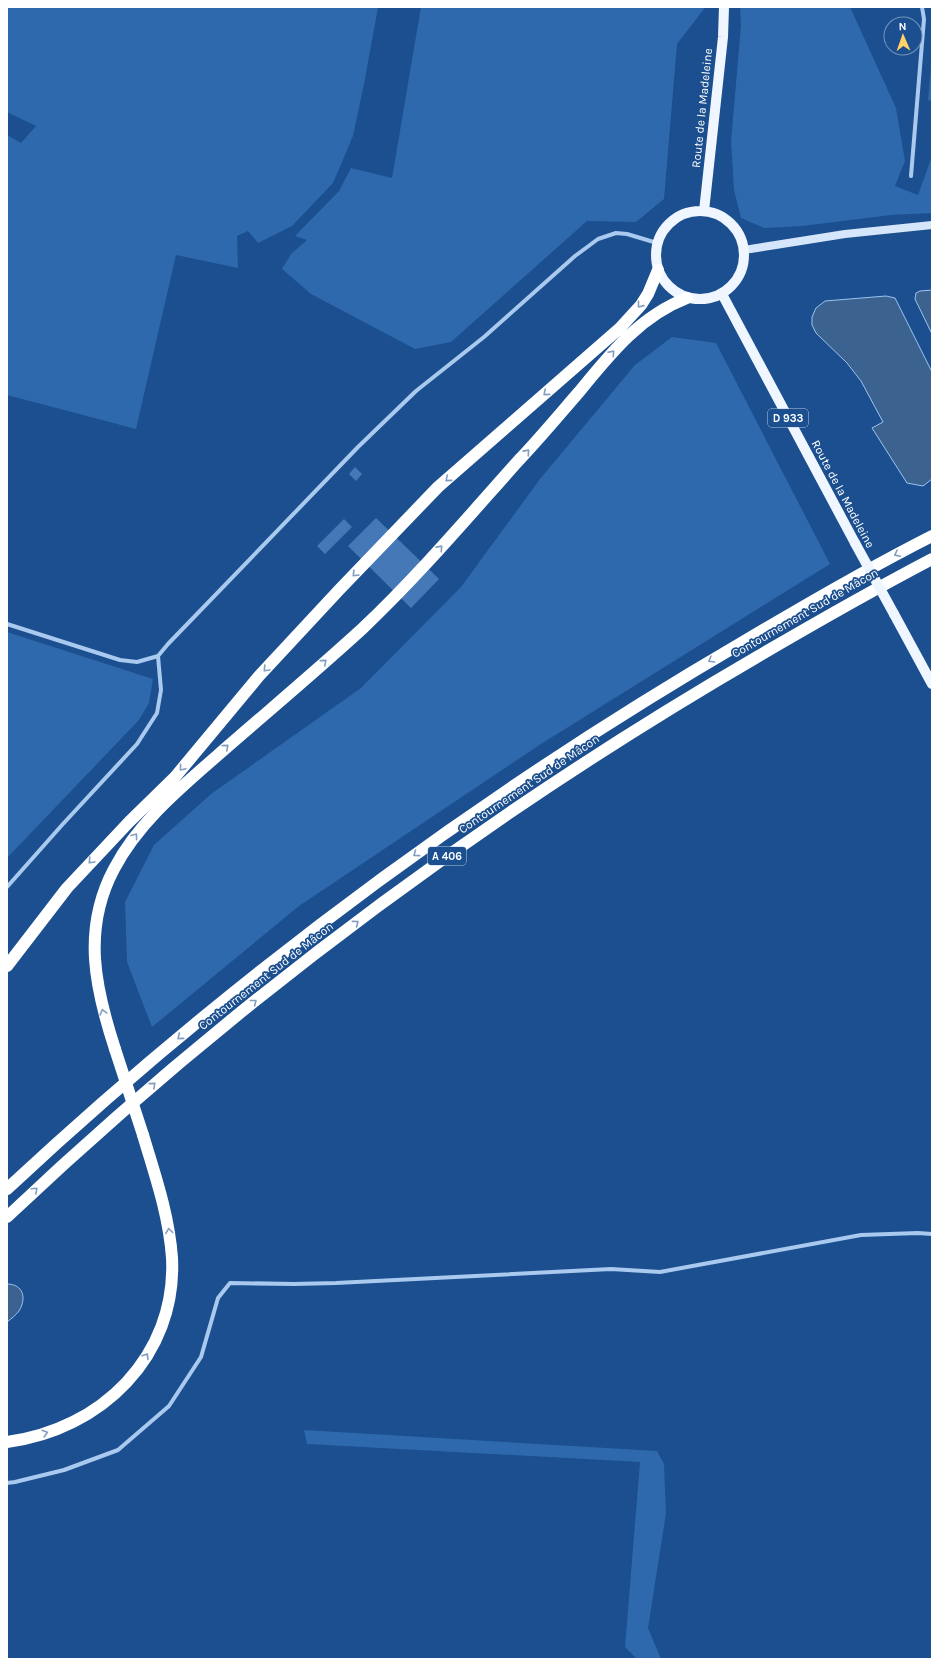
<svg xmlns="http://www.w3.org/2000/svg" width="939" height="1666" font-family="Karla,sans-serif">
<rect width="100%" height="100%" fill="#1b4f8f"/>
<!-- green -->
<path fill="#2e69ad" d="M 7,7 L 378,7 L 365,79 L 353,136 L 333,183 L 292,226 L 258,243 L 248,231 L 237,236 L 238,268 L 176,255 L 136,429 L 7,395 L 7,135 L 21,143 L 36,126 L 7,112 Z
M 421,7 L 703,7 L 704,9 L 677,44 L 664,199 L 636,222 L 587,221 L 451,342 L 415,349 L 311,294 L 282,269 L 291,254 L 307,240 L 295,236 L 339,191 L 351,168 L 392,178 Z
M 740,7 L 850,7 L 896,108 L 905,161 L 895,186 L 918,195 L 932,156 L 932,213 L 891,215 L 802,226 L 764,228 L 741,218 L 734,190 L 731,141 L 741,26 Z
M 932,56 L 932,101 L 928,100 Z
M 672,337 L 716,343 L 830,564 L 541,744 L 299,906 L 152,1027 L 127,962 L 125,902 L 154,845 L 211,794 L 361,688 L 461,587 L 540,479 L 635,365 Z
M 7,632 L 153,679 L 149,703 L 139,720 L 7,858 Z
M 304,1430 L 657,1451 L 664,1464 L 666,1513 L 648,1628 L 661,1659 L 637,1659 L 625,1647 L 640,1462 L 307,1444 Z"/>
<!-- water -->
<path fill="#3c6290" stroke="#9cc4f0" d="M 932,290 L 932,334 L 915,299 L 916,293 L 920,291 Z
M 886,296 L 895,298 L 932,372 L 932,479 L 923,486 L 907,483 L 872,428 L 883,422 L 861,381 L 847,363 L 816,333 L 812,325 L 812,317 L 816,308 L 825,301 Z
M 7,1284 C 23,1284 27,1298 19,1311 C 16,1315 11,1319 7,1322 Z"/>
<!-- building -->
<path fill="#4478b7" d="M 355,467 L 362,474 L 356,481 L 349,474 Z
M 376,518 L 439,579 L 411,608 L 348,546 Z
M 344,519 L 352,527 L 325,554 L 317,546 Z"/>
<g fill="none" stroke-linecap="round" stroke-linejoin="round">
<!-- minor -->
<path stroke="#a9c9ee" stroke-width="4" d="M 911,176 L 924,19 L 922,7
M 7,624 L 120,660 L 137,662 L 158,656 L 168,644 L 358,447 L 416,391 L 484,337 L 575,256 L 598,239 L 616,233 L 627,234 L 657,243
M 7,887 L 62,825 L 137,744 L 157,713 L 161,690 L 158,656
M 7,1483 L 15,1482 L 64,1470 L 118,1450 L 169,1406 L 201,1357 L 218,1298 L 230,1283 L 294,1284 L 336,1283 L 611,1269 L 660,1272 L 861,1235 L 918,1233 L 932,1234"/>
<!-- secondary -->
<path stroke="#d6e6fa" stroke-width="8" d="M 744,250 L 845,234 L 932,225"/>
<!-- primary -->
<path stroke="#f0f6ff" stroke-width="10" d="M656 255a44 44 0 1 1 88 0a44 44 0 1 1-88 0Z
M 704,211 L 723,37 L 724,7
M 722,294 L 855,543
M 894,614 L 932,684"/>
<!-- motorway -->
<path stroke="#fff" stroke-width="12" d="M 7,966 L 67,888 L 129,822 L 175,777 L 259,676 L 339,590 L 438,487 L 620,328 L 641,305 L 648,294 L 658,270
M 115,1049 C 95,988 82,929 114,869 C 138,823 179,789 218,755 C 266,713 315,672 362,629 C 418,576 468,517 519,460 C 540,438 559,415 579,392 C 610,354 640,316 687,298
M 7,1189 C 231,980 479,796 743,642 C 805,605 867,569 932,536
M 7,1217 C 234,1002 487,814 757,657 C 815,623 873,590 932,559
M 7,1442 C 101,1430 177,1356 172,1258 C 169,1215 155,1175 143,1135"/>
<!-- primary-bridge -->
<path stroke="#f0f6ff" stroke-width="10" d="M 855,543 L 894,614"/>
<!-- motorway-bridge -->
<path stroke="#fff" stroke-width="12" d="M 115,1049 L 143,1135"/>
</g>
<!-- one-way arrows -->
<defs><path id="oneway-chevron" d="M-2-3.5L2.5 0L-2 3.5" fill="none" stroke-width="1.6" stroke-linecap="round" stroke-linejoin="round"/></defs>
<g stroke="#829ec1">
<use href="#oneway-chevron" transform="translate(640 305) rotate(129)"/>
<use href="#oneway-chevron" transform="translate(612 353) rotate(-49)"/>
<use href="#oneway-chevron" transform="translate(546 393) rotate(139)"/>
<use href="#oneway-chevron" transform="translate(527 452) rotate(-48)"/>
<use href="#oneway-chevron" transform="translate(448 479) rotate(139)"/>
<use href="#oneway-chevron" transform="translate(440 548) rotate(-48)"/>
<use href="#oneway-chevron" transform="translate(897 554) rotate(153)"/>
<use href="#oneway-chevron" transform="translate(355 574) rotate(134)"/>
<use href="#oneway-chevron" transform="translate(711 660) rotate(150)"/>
<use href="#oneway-chevron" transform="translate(324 662) rotate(-41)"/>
<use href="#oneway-chevron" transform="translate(266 669) rotate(133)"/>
<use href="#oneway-chevron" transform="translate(226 747) rotate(-41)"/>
<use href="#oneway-chevron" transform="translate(182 768) rotate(130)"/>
<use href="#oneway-chevron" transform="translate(135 836) rotate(-53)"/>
<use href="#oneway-chevron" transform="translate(416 854) rotate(144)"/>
<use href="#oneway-chevron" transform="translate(91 861) rotate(133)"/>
<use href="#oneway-chevron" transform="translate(356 923) rotate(-37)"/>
<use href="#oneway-chevron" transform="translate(254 1002) rotate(-38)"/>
<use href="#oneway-chevron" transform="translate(103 1012) rotate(-105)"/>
<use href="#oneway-chevron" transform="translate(180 1037) rotate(140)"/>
<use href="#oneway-chevron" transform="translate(153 1085) rotate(-41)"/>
<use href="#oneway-chevron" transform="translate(35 1190) rotate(-43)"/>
<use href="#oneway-chevron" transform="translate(169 1231) rotate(-98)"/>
<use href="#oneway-chevron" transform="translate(146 1356) rotate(-58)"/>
<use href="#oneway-chevron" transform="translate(45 1433) rotate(-17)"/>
</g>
<g text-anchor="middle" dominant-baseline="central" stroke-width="3.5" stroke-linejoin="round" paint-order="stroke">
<!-- shield labels -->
<g fill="#1b4f8f" stroke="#bbcadd" stroke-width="1">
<rect x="768" y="409" width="40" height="18" rx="3"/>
<rect x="428" y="847" width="38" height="18" rx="3"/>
</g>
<g font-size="11" font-weight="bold" fill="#fff">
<text x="788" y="418">D 933</text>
<text x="447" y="856">A 406</text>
</g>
<!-- street labels -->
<g font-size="12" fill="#fff" stroke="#1b4f8f">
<text transform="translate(702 108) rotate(-84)">Route de la Madeleine</text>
<text transform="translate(843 494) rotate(62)">Route de la Madeleine</text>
<text transform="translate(805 613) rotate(-30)">Contournement Sud de Mâcon</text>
<text transform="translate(529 784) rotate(-34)">Contournement Sud de Mâcon</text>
<text transform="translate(266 976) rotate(-38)">Contournement Sud de Mâcon</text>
</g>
</g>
<!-- border -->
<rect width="939" height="1666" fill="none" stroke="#ffffff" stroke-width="16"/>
<!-- north arrow -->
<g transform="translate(903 36) rotate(358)"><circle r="19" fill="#1b4f8f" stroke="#7695bc"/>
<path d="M0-3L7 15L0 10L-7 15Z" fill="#ffd166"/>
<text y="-6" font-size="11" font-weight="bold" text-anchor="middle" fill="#ffffff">N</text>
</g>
</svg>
